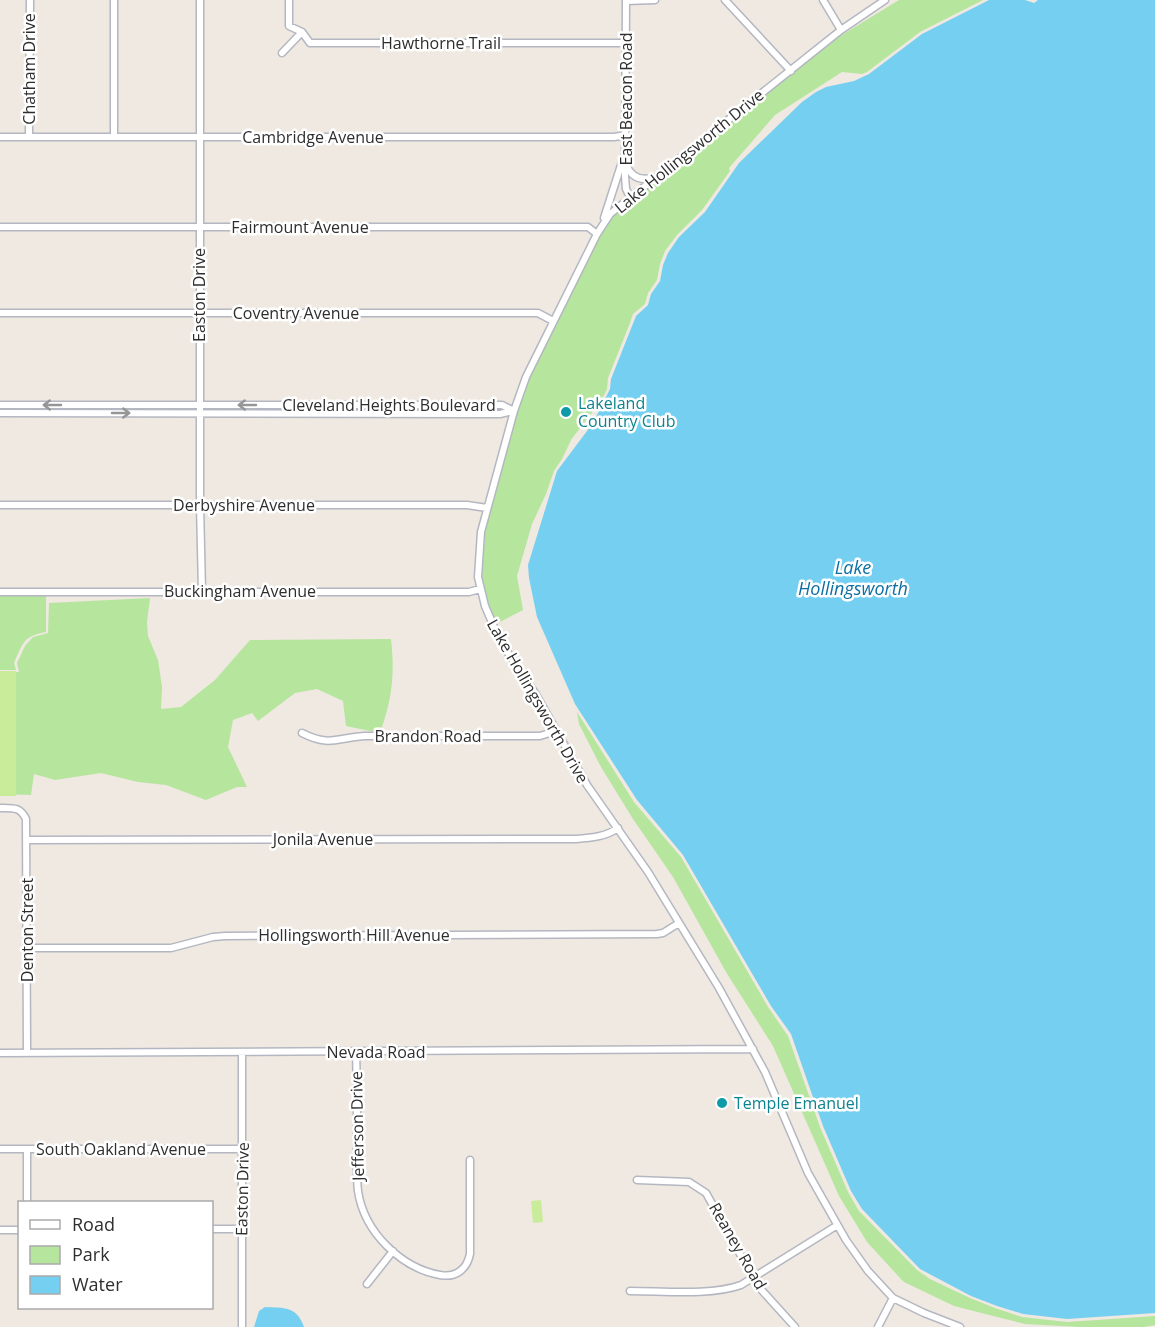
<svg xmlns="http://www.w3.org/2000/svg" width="1155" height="1327" font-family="'Open Sans',sans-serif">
<rect width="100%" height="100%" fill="#efe9e1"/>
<!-- green -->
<path fill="#b6e59e" d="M 899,0 L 983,0 L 920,32 L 867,72 L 862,74 L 842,72 L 775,115 L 729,168 L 730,171 L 702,210 L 677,235 L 665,251 L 660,264 L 657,280 L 648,293 L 645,304 L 633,314 L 630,323 L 608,378 L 607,389 L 602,399 L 571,440 L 562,459 L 554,471 L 546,494 L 532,524 L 517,576 L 523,610 L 496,624 L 489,605 L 482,576 L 485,532 L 517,414 L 529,378 L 602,232 L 613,216 L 632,200 L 837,38 Z
M 46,591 L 46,632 C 23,636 23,643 14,663 L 16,670 L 0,670 L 0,592 Z
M 150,598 L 147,622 L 148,636 L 158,660 L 162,687 L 161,709 L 181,707 L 215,680 L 250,640 L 391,639 C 395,675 392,699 380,733 L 346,726 L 343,701 L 317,689 L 295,693 L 258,721 L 252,713 L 233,720 L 228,747 L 247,787 L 237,787 L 206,800 L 166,785 L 138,782 L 101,773 L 55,780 L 34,774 L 31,795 L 0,794 L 0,673 L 19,672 L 17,663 L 25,646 L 33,637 L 48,633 L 49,603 Z
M 577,712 L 634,802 L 681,857 L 768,1007 L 788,1036 L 820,1127 L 848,1192 L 859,1211 L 917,1270 L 930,1279 L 970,1298 L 995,1308 L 1022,1317 L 1067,1322 L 1155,1316 L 1155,1325 L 1144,1327 L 1080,1327 L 1025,1324 L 954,1306 L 904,1282 L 900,1278 L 867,1242 L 839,1196 L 773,1046 L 726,972 L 673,877 L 633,819 L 601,767 L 579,724 Z"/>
<!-- pitch -->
<path fill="#c9ec9a" d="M 0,671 L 16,671 L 16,796 L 0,796 Z
M 541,1200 L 543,1222 L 533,1223 L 531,1201 Z"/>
<!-- water -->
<path fill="#75cff0" d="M 989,0 L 1025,0 L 1034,3 L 1038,0 L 1155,0 L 1155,1313 L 1067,1319 L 1023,1314 L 997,1306 L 971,1296 L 920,1269 L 862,1209 L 851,1191 L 823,1126 L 791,1034 L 771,1006 L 683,855 L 637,800 L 575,704 L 537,617 L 529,578 L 528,565 L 557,471 L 593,423 L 610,389 L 611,379 L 636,316 L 648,305 L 651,294 L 660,281 L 663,265 L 668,253 L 679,237 L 705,212 L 739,163 L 802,102 L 816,92 L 826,87 L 854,81 L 869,74 L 922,34 Z
M 265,1307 C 284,1308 297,1306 304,1327 L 254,1327 L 259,1311 Z"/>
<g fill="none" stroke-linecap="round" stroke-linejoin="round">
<defs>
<path id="minor" d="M 200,0 L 200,504 L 202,591
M 289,0 L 289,26 L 302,32 L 310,43 L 626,43
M 626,0 L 625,176 L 626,189 L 630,197
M 725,0 L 791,71
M 823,0 L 841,30
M 885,0 L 841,30 L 610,214 L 597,234 L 526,377 L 514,411 L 481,532 L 478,577 L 485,606 L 500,641 L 535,693 L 587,785 L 648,872 L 719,988 L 765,1072 L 808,1173 L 846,1240 L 868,1271 L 893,1298 L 924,1313 L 960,1327
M 626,1 L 655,0
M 282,53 L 302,32
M 0,137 L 614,137 L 626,135
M 29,137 L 30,0
M 114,137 L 114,0
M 626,165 C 631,176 639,181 651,178
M 604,218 L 623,159
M 0,227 L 588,227 L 597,234
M 0,313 L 538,313 L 553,321
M 0,405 L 502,405 L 514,411
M 0,413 L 467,414 L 500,414 L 513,411
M 0,505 L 467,505 L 487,508
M 0,592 L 469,592 L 480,589
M 302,733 C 330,747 336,738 364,736 L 540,736 L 556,731
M 0,808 C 14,808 20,807 26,819 L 27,1053
M 27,840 L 575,839 C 589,838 606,837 618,828
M 27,948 L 171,948 L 213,937 L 225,936 L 657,934 L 663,933 L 679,923
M 242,1052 L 242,1327
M 356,1052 C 357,1082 357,1111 357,1140 C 357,1157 356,1175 358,1191 C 364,1232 401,1268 440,1275 C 456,1278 467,1269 470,1254 L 470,1160
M 0,1053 L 753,1049
M 0,1149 L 243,1149
M 637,1180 L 689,1182 L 706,1193 L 758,1286 L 795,1327
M 27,1202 L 27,1149
M 212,1229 L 242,1229
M 0,1230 L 20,1230
M 367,1284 L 393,1251
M 630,1291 C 664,1291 710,1296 741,1285 L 836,1226
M 878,1327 L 893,1298"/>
</defs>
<!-- minor casing -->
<use href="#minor" stroke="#b4b7c1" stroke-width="9"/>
<!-- minor -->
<use href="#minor" stroke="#fff" stroke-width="6"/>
</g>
<!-- one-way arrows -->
<defs><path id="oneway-shaft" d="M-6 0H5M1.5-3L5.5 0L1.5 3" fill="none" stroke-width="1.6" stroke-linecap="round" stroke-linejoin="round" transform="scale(1.5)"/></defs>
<g stroke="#969696">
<use href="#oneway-shaft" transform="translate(52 405) rotate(180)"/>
<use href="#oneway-shaft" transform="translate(247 405) rotate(-180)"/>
<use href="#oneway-shaft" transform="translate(121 413)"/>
</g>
<!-- markers -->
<g fill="#0f9aa8" stroke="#fff" stroke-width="2">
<circle cx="566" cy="412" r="6"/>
<circle cx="722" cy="1103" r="6"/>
</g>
<g text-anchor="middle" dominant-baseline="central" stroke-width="5" stroke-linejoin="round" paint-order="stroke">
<!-- street labels -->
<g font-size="16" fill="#2e2e2e" stroke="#fff">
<text x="441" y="43">Hawthorne Trail</text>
<text transform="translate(29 69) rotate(-90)">Chatham Drive</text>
<text transform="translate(626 99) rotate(-90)">East Beacon Road</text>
<text x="313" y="137">Cambridge Avenue</text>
<text transform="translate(689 151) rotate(-39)">Lake Hollingsworth Drive</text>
<text x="300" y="227">Fairmount Avenue</text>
<text transform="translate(199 295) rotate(-90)">Easton Drive</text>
<text x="296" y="313">Coventry Avenue</text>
<text x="389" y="405">Cleveland Heights Boulevard</text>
<text x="244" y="505">Derbyshire Avenue</text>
<text x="240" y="591">Buckingham Avenue</text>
<text transform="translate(538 701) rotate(60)">Lake Hollingsworth Drive</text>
<text x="428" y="736">Brandon Road</text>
<text x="323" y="839">Jonila Avenue</text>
<text transform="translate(27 930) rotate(-90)">Denton Street</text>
<text x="354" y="935">Hollingsworth Hill Avenue</text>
<text x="376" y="1052">Nevada Road</text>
<text transform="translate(357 1126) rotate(-91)">Jefferson Drive</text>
<text x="121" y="1149">South Oakland Avenue</text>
<text transform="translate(242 1189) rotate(-89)">Easton Drive</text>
<text transform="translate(738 1246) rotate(60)">Reaney Road</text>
</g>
<!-- culture labels -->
<g font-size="16" fill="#0d838f" stroke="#fff" text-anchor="start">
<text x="578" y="403">Lakeland<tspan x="578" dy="18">Country Club</tspan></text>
<text x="734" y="1103">Temple Emanuel</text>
</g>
<!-- water labels -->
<g font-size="18" font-style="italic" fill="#0d6fa3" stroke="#fff">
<text x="853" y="567">Lake<tspan x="853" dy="21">Hollingsworth</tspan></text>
</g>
</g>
<!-- legend -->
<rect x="18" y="1201" width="195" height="108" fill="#ffffff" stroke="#ababab" stroke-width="1.5"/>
<rect x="30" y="1220" width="30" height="9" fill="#ffffff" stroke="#ababab" stroke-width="1.5"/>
<text x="72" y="1231" font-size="18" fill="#2e2e2e">Road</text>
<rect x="30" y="1246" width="30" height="18" fill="#b6e59e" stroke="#ababab" stroke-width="1.5"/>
<text x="72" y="1261" font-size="18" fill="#2e2e2e">Park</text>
<rect x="30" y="1276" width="30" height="18" fill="#75cff0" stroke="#ababab" stroke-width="1.5"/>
<text x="72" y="1291" font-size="18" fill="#2e2e2e">Water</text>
</svg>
